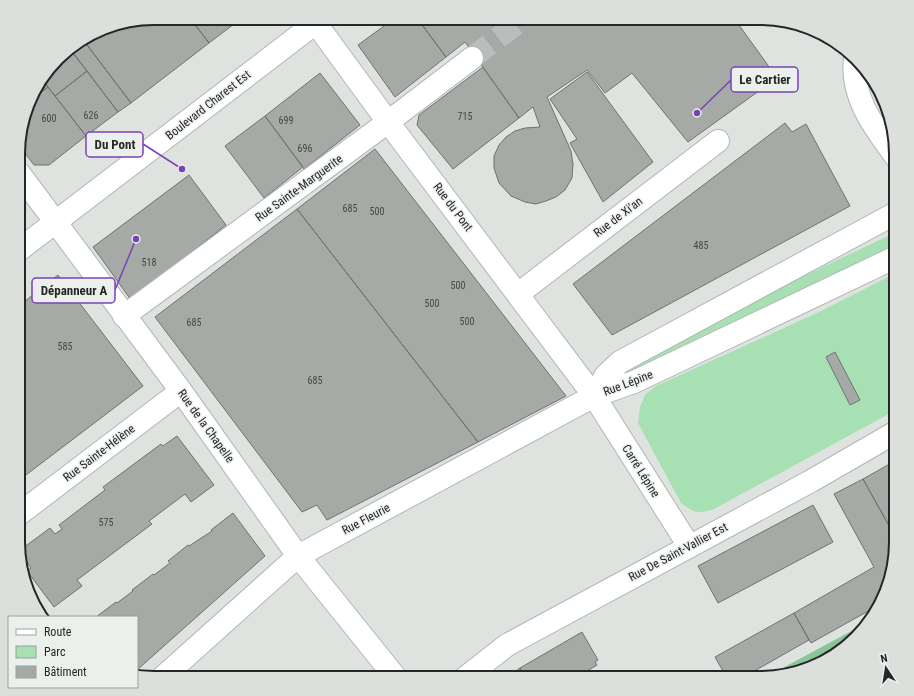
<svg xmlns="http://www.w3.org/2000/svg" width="914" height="696" font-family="'Roboto Condensed',sans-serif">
<rect width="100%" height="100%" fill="#dfe3e0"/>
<!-- green -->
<path fill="#a7e0b3" d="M 890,235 L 896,238 L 896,244 L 888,251 L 711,332 L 624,374 L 622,370 L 791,282 Z
M 896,273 L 896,410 L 714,509 C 697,514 695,513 681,503 L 638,423 L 640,407 L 645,395 L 656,386 L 819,312 Z"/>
<!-- forest -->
<path fill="#8bc597" d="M 868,622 L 862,631 L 820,664 L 766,677 Z"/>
<!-- building -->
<path fill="#a6aaa6" stroke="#6f7370" d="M 154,18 L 190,18 L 209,43 L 131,103 L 84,41 L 110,25 Z
M 190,18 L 242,18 L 209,43 Z
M 395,18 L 417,18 L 446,57 L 395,97 L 358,45 Z
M 417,18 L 523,18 L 530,26 L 541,18 L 734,18 L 777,78 L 688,142 L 632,73 L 605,93 L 587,70 L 547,97 L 571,151 L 573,164 L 572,178 L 565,190 L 556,197 L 546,201 L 536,204 L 525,202 L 511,196 L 499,183 L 494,168 L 494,156 L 499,145 L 506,137 L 515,131 L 525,128 L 540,127 L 533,107 L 519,118 L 465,42 L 446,57 Z
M 84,41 L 131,103 L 118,112 L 70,49 Z
M 70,49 L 87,71 L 55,96 L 42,79 L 65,52 Z
M 483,67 L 519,118 L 453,169 L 417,125 L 419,115 Z
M 87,71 L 118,112 L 86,136 L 55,96 Z
M 587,72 L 653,162 L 603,202 L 570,143 L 577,139 L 550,99 Z
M 320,73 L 360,125 L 304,169 L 265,116 Z
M 42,79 L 48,87 L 31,100 L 36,86 Z
M 48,87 L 86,136 L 49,165 L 34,165 L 19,145 L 19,136 L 31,100 Z
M 265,116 L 303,167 L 264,198 L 225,146 Z
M 785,123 L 792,132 L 806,124 L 850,206 L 612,335 L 573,284 Z
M 375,149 L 566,396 L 478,442 L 297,209 Z
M 189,175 L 226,225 L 131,300 L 93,247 Z
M 297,209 L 478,442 L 327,520 L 317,505 L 302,512 L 155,317 Z
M 58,275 L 143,386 L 18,481 L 19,306 Z
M 835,352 L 860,400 L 850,405 L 826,357 Z
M 177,436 L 214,485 L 191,502 L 185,494 L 149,521 L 152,524 L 77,580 L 82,586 L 54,607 L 27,571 L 31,568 L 19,551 L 50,528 L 55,534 L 62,529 L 59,525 L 105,490 L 103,487 L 161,444 L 163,446 Z
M 895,461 L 896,498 L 894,499 L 896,502 L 896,531 L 893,533 L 863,479 Z
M 863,479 L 896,538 L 896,551 L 886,594 L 879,605 L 811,643 L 794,613 L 874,567 L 834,494 Z
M 813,505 L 833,542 L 718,603 L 698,566 Z
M 233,513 L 265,556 L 137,670 L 137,617 L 96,617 L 116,602 L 117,603 L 133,591 L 132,590 L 153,574 L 154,575 L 170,563 L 168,561 L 188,545 L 189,546 L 212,531 L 211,530 Z
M 794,613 L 809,640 L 742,678 L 727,678 L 715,657 Z
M 582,632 L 598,660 L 595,662 L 597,665 L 576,678 L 525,678 L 520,668 Z
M 520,668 L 525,678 L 506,678 Z"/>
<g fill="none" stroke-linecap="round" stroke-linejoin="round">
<!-- street-tunnel -->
<path stroke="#babdbb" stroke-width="22" stroke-dasharray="22 11" stroke-linecap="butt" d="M 472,58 L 524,18"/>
<defs>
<path id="street" d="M 312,18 L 388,122 L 594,396 L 689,546
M 19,173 L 181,391 L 298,556 L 396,678
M 518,294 L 718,141
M 124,316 L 388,122 L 472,58
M 594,396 L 606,375 L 620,362 L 896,213
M 18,515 L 181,391
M 162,678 L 298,556 L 594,396 L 634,382 L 896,257
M 465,678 L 507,645 L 811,481 L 896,432"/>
<path id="secondary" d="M 855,58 C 850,97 875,128 896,157"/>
<path id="primary" d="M 19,250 L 322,18"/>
</defs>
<!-- street casing -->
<use href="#street" stroke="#b2b6b2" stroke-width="24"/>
<!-- secondary casing -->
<use href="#secondary" stroke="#b2b6b2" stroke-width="24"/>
<!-- primary casing -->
<use href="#primary" stroke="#b2b6b2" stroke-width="24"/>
<!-- street -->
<use href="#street" stroke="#fff" stroke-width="22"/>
<!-- secondary -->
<use href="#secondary" stroke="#fff" stroke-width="22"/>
<!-- primary -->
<use href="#primary" stroke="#fff" stroke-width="22"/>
</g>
<g text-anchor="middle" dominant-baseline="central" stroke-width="3" stroke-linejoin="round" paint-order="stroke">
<!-- number labels -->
<g font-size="10" fill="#454745">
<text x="91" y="115">626</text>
<text x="465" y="116">715</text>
<text x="49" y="118">600</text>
<text x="286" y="120">699</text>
<text x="305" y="148">696</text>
<text x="350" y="208">685</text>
<text x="377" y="211">500</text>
<text x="701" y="245">485</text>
<text x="149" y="262">518</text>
<text x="458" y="285">500</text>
<text x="432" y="303">500</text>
<text x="467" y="321">500</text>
<text x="194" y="322">685</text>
<text x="65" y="346">585</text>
<text x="315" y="380">685</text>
<text x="106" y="522">575</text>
</g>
<!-- street labels -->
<g font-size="12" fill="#252625" stroke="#ecf0ed">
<text transform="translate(208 105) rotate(-38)">Boulevard Charest Est</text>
<text transform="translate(299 188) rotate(-36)">Rue Sainte-Marguerite</text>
<text transform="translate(453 207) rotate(53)">Rue du Pont</text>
<text transform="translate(618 217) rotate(-37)">Rue de Xi'an</text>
<text transform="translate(628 383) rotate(-21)">Rue Lépine</text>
<text transform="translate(206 426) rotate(54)">Rue de la Chapelle</text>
<text transform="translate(99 453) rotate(-37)">Rue Sainte-Hélène</text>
<text transform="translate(641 471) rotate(58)">Carré Lépine</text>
<text transform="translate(366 519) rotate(-28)">Rue Fleurie</text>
<text transform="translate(678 552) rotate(-28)">Rue De Saint-Vallier Est</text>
</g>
</g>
<!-- crop -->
<path d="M0 0H914V696H0ZM154 25H760A129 129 0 0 1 889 154V542A129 129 0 0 1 760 671H154A129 129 0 0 1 25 542V154A129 129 0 0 1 154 25Z" fill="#dce0dd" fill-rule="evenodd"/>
<path fill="none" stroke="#252625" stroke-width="2" d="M154 25H760A129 129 0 0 1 889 154V542A129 129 0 0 1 760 671H154A129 129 0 0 1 25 542V154A129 129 0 0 1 154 25Z"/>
<!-- callouts -->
<path fill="none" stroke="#7842b9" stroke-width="1.5" d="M697 113L731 80M182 169L143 144M136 239L115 290"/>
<g fill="#7842b9" stroke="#ecf0ed" stroke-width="1.5">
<circle cx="697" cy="113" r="4"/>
<circle cx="182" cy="169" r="4"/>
<circle cx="136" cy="239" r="4"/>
</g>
<g fill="#ecf0ed" stroke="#7842b9" stroke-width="1.5">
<rect x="731" y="67" width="67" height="25" rx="4"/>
<rect x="86" y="132" width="57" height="25" rx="4"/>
<rect x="32" y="278" width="83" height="25" rx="4"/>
</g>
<g font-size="13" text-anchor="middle" font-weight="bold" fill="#252625">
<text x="765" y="84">Le Cartier</text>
<text x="115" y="149">Du Pont</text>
<text x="74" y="295">Dépanneur A</text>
</g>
<!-- legend -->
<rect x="8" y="616" width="130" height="72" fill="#ecf0ed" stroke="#9c9f9d"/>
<rect x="16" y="629" width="20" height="6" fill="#ffffff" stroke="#9c9f9d"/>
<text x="44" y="636" font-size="12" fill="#252625">Route</text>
<rect x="16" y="646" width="20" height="12" fill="#a7e0b3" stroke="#9c9f9d"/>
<text x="44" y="656" font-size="12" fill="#252625">Parc</text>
<rect x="16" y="666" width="20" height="12" fill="#a6aaa6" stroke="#9c9f9d"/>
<text x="44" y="676" font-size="12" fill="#252625">Bâtiment</text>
<!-- north arrow -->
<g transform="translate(886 668) rotate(348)" stroke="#ecf0ed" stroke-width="3" paint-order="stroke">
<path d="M0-3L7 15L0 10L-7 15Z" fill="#252625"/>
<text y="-6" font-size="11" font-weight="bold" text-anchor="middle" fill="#252625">N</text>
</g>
</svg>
